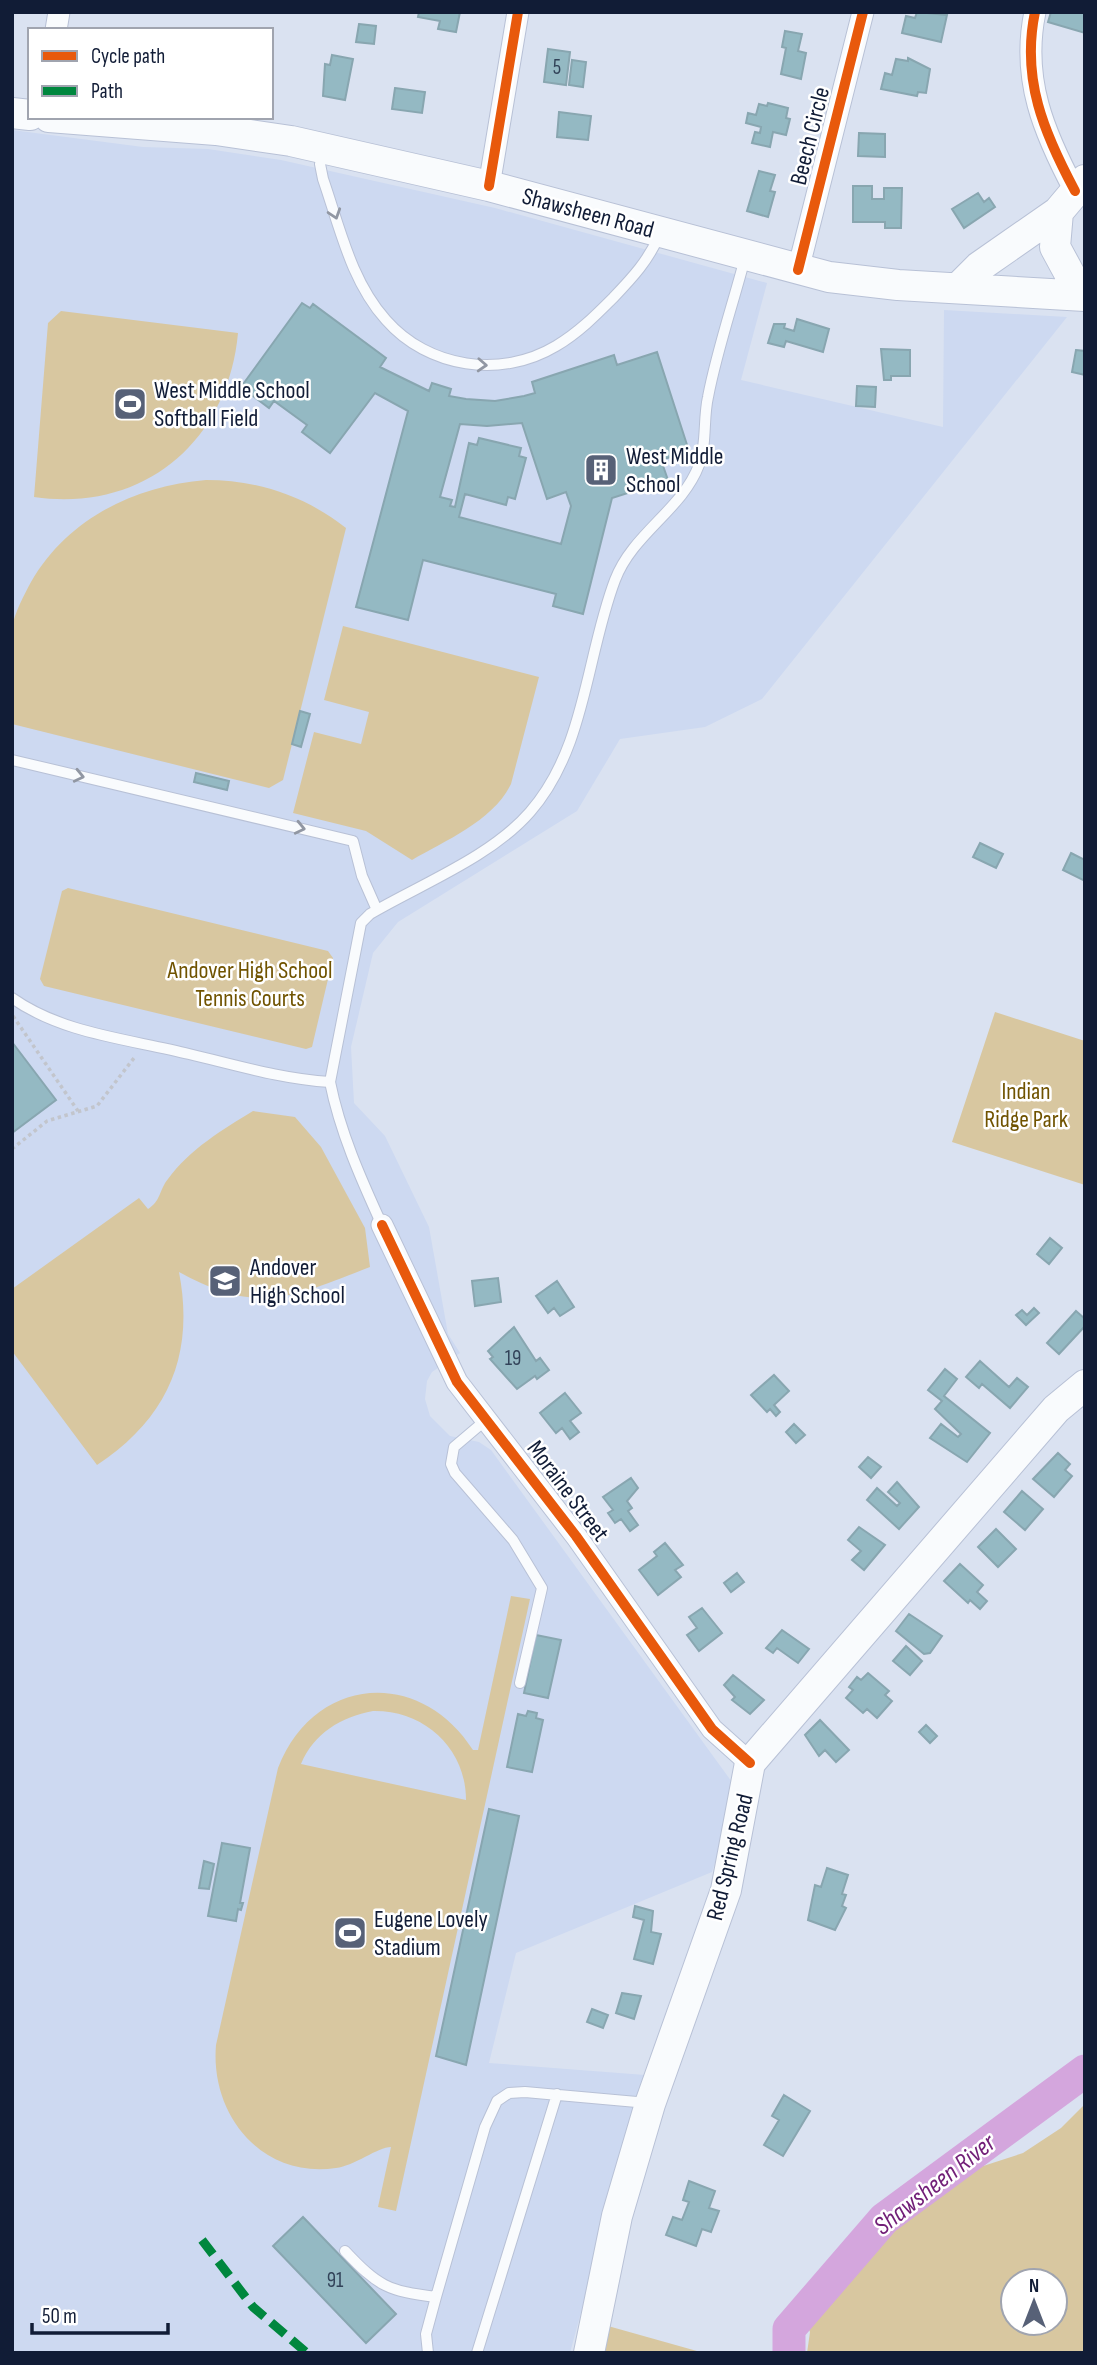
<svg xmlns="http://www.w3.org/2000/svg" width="1097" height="2365" font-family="'Sofia Sans Condensed',sans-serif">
<rect width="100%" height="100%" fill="#dae2f1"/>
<!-- built -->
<path fill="#cdd9f1" d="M 12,130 L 143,147 L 208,149 L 281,160 L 495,208 L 767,283 L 741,380 L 943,427 L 944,310 L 1067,317 L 762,699 L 705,727 L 620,739 L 577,811 L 398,922 L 373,953 L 351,1047 L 354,1103 L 385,1136 L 429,1227 L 448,1334 L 460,1353 L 432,1372 L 427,1381 L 425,1399 L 430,1416 L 450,1436 L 479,1442 L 491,1450 L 737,1789 L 712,1872 L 516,1953 L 489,2063 L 645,2075 L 570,2353 L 12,2353 Z"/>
<!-- green -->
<path fill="#d8c7a0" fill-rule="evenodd" d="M 61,311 L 238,333 C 228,442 143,513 34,497 L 48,323 Z
M 206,480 C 258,480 305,496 346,528 L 283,780 L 269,788 L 12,724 C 12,693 7,657 12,627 C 15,612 24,595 31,582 C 68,518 135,486 206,480 Z
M 343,626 L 539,677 L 511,784 C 493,821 446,840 412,860 L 366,831 L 293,813 L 314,732 L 361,744 L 369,712 L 324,700 Z
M 68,888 L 328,951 L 333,958 L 312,1047 L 306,1049 L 44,986 L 40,979 L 62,891 Z
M 995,1012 L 1085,1041 L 1085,1185 L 952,1142 Z
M 253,1111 L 295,1117 L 321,1147 L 365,1228 L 370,1267 C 292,1297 259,1316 179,1272 C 195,1355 168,1418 97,1465 L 12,1351 L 12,1289 L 139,1198 L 148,1209 C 161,1201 159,1190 168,1179 C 189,1150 223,1129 253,1111 Z
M 511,1596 L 530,1599 L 396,2211 L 378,2207 L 391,2147 C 378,2147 354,2166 336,2168 C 262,2179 210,2115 216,2045 L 278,1768 C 314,1675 420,1667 473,1750 L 478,1750 ZM 373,1711 C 424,1710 466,1748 466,1800 L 301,1764 C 314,1733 341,1717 373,1711 Z
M 1085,2104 L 1085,2353 L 807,2353 L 810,2332 L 807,2325 L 813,2312 L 856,2252 L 881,2235 L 904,2208 L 923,2196 L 951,2186 L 977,2168 L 1023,2153 L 1061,2128 ZM 1013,2281 L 1055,2281 L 1055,2323 L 1013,2323 Z
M 608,2326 L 704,2353 L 605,2353 Z"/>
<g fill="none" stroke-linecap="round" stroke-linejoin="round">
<!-- river -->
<path stroke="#d4a6dd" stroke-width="33" d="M 789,2353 L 789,2329 L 884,2219 L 1085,2071"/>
</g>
<!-- building -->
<path fill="#94b9c3" stroke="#88a6b0" stroke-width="2" fill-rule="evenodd" d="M 419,12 L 460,12 L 456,32 L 438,29 L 440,21 L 418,17 Z
M 917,12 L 947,15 L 941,42 L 902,33 L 906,16 L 915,18 Z
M 1051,12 L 1085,12 L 1085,33 L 1048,22 Z
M 359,24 L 376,26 L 374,44 L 356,42 Z
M 785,31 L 802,34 L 798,51 L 806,53 L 801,79 L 781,74 L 786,48 L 782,47 Z
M 548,49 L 570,52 L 566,85 L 544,82 Z
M 332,55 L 353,59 L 345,100 L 323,96 L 325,64 L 330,65 Z
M 908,58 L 930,69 L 926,93 L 918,92 L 917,96 L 881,89 L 885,73 L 892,75 L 896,59 L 908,61 Z
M 572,60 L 586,62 L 583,87 L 569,85 Z
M 395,88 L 425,92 L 422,113 L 392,109 Z
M 768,103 L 788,108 L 786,118 L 790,119 L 786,135 L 773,132 L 770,147 L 752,143 L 755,132 L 760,133 L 761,127 L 746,123 L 748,113 L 756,115 L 759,104 L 767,106 Z
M 559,112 L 591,116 L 588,140 L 557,137 Z
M 859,133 L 885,134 L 885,157 L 858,156 Z
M 759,171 L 775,175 L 770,191 L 775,192 L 768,217 L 747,211 Z
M 853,186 L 872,186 L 872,199 L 884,199 L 884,188 L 902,188 L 901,228 L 885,228 L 885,222 L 853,222 Z
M 978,193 L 984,202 L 989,198 L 995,207 L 964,228 L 952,209 Z
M 302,303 L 310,308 L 313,304 L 386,358 L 380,367 L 388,371 L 429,391 L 432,383 L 451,389 L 449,396 L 466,399 L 495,401 L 524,396 L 535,393 L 532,382 L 614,355 L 617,365 L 657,352 L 689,451 L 661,460 L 668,480 L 612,498 L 583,614 L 553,606 L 556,594 L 423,560 L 408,620 L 356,607 L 408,411 L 375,393 L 330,453 L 302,432 L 307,425 L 274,401 L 269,408 L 241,387 ZM 522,423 L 547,499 L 566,492 L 571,506 L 561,544 L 459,517 L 465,494 L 506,505 L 508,497 L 515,499 L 526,458 L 519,456 L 521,448 L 479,438 L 477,445 L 469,443 L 455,507 L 450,506 L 452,500 L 440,497 L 460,424 L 487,426 Z
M 797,319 L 829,329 L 823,352 L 786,341 L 784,347 L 768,343 L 774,324 L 785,324 L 784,328 L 794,331 Z
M 881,349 L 910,350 L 910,376 L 891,376 L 891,380 L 884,380 Z
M 1076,350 L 1085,351 L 1085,375 L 1072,372 Z
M 857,386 L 876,387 L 875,407 L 856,406 Z
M 300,711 L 310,714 L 301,747 L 292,744 Z
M 196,773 L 229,781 L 227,790 L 194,782 Z
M 980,843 L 1003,854 L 996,868 L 973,857 Z
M 1071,853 L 1085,860 L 1085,881 L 1063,870 Z
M 12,1042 L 56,1100 L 12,1133 Z
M 1050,1238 L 1062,1248 L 1049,1264 L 1037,1254 Z
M 498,1278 L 501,1302 L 475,1306 L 472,1281 Z
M 557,1281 L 574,1307 L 560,1316 L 554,1308 L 548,1313 L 536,1296 Z
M 1034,1308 L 1039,1313 L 1026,1325 L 1016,1315 L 1022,1310 L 1027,1315 Z
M 1076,1311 L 1085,1319 L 1085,1326 L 1059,1354 L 1047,1343 Z
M 514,1327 L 536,1361 L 540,1358 L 549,1370 L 537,1379 L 535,1376 L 517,1389 L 490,1359 L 493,1357 L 488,1351 Z
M 980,1361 L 1009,1387 L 1017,1378 L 1028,1387 L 1010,1408 L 982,1384 L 979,1388 L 966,1377 Z
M 945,1369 L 957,1379 L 944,1396 L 990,1433 L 967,1462 L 930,1438 L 941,1424 L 958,1437 L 961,1434 L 935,1409 L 942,1401 L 928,1390 Z
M 774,1375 L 789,1391 L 774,1405 L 780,1412 L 776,1416 L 770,1409 L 767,1412 L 751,1395 Z
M 565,1393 L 581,1413 L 570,1421 L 579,1432 L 570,1439 L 562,1428 L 556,1433 L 540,1413 Z
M 794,1424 L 805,1435 L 796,1443 L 786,1432 Z
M 1058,1453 L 1070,1464 L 1065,1470 L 1072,1476 L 1054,1497 L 1033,1479 Z
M 868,1457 L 881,1467 L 871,1478 L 859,1467 Z
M 631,1478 L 638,1488 L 627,1501 L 632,1508 L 628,1511 L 638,1525 L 630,1531 L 621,1519 L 615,1523 L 608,1513 L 613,1510 L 603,1497 Z
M 897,1482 L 919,1507 L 899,1529 L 867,1500 L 877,1488 L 897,1506 L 900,1503 L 888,1492 Z
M 1022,1491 L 1043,1509 L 1025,1530 L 1004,1512 Z
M 859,1527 L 885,1545 L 864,1570 L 852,1560 L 861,1551 L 848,1540 Z
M 996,1529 L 1016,1549 L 998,1567 L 978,1547 Z
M 665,1543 L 683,1565 L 675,1570 L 681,1577 L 658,1595 L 639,1570 L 657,1556 L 654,1552 Z
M 960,1564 L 983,1585 L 977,1592 L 987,1601 L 980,1609 L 970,1600 L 968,1603 L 944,1581 Z
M 737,1573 L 744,1582 L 731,1592 L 724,1583 Z
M 702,1608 L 722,1633 L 699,1651 L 687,1635 L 697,1628 L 689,1617 Z
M 909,1614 L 942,1636 L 930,1653 L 924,1654 L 896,1631 Z
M 782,1630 L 809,1649 L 798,1663 L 777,1648 L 773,1653 L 766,1648 Z
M 536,1635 L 561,1640 L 548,1698 L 524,1693 Z
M 906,1646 L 922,1661 L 910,1675 L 893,1661 Z
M 868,1673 L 889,1691 L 885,1695 L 892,1701 L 877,1718 L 867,1709 L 863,1713 L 846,1698 L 853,1690 L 849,1687 L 857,1677 L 861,1680 Z
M 733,1675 L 764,1700 L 750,1714 L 732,1700 L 735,1697 L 724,1685 Z
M 528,1711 L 537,1713 L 536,1718 L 543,1720 L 532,1772 L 507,1767 L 518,1714 L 526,1716 Z
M 820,1720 L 849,1750 L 836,1762 L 825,1750 L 819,1756 L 805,1735 Z
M 926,1725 L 937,1736 L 930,1743 L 919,1732 Z
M 489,1809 L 519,1816 L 466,2065 L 436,2056 Z
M 222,1843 L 250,1848 L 240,1903 L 243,1903 L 241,1910 L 238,1909 L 236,1921 L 208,1916 Z
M 204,1861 L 214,1864 L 209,1889 L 199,1888 Z
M 827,1868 L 848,1875 L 842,1894 L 846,1895 L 842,1906 L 846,1908 L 835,1930 L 808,1920 L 815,1885 L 821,1887 Z
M 635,1906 L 653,1911 L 651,1932 L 661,1934 L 653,1964 L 634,1959 L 644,1920 L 633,1917 Z
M 622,1993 L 641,1996 L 634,2019 L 616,2013 Z
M 592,2009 L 608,2015 L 603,2028 L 587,2022 Z
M 784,2095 L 810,2111 L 783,2156 L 764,2145 L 779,2120 L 772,2116 Z
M 689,2181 L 715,2191 L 709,2208 L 719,2211 L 711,2232 L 702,2229 L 696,2246 L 666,2235 L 673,2217 L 682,2220 L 689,2202 L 683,2200 Z
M 303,2217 L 396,2314 L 366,2343 L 273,2246 Z"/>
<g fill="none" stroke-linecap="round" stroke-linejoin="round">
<defs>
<path id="lane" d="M 323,151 L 320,164 L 323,179 C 340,228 351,281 386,320 C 428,368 501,379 556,346 C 578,333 595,316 613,298 C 633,277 648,261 660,234
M 12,760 L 353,841 L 362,876 L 377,910
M 12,998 C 63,1034 129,1039 189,1054 C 236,1065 281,1079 330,1082 L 361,923 L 370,914 C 421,884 491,857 530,812 C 586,748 586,656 615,580 C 633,533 682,510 699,465 C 707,444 703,419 708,397 C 717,350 733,304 745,258
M 330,1082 C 340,1132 361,1179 382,1225
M 487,1419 L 454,1447 L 451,1464 L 455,1473 L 513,1540 L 542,1588 L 520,1683
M 345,2251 C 378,2286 387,2291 436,2297
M 428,2353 L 426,2334 L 436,2297 L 485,2127 L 497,2101 L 509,2093 L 525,2092 L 648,2103
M 477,2353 L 557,2094"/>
<path id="street" d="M 1035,12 C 1021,79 1044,133 1075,191
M 56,30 L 59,12
M 489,186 L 518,12
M 798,270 L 863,12
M 382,1225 L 457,1382 L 576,1536 L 712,1729 L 750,1763"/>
<path id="secondary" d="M 12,113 L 30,115
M 49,117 L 216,130 L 291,141 L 489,186 L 829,277 L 898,285 L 1085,296
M 1058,212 L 1055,247 L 1081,295
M 959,287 L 979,267 L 1058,212 L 1085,180
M 589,2353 L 617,2216 L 650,2104 L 726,1890 L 750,1763 L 1056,1409 L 1085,1385"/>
</defs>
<!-- lane casing -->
<use href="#lane" stroke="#b8c1d6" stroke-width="12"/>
<!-- street casing -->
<use href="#street" stroke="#b8c1d6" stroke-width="23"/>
<!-- secondary casing -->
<use href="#secondary" stroke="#b8c1d6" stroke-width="32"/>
<!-- path -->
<path stroke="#c2c5cc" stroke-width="3.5" stroke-dasharray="3.5 3.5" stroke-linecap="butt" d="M 13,1016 L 78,1111
M 12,1149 L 47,1121 L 97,1106 L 134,1058 L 131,1057"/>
<!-- lane -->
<use href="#lane" stroke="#f9fbfd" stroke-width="10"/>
<!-- street -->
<use href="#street" stroke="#f9fbfd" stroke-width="21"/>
<!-- secondary -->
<use href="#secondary" stroke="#f9fbfd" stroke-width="30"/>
<!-- quiet -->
<path stroke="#00873e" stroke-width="9" stroke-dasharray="18 9" stroke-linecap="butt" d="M 202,2240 L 253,2307 L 307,2353"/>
<defs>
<path id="cycleway" d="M 1035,12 C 1021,79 1044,133 1075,191
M 489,186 L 518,12
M 798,270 L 863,12
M 382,1225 L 457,1382 L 576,1536 L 712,1729 L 750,1763"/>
</defs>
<!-- cycleway casing -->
<use href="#cycleway" stroke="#fff" stroke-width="15"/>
<!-- cycleway -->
<use href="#cycleway" stroke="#e8590c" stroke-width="10"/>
</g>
<!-- one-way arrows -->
<defs><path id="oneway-chevron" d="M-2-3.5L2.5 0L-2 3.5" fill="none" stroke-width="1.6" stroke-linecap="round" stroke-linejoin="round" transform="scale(1.75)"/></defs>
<g stroke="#9197a3">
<use href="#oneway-chevron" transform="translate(335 214) rotate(72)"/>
<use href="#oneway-chevron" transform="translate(482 365) rotate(3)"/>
<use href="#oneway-chevron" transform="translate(79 776) rotate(13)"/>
<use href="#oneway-chevron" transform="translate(300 828) rotate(13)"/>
</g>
<!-- icons -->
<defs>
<symbol id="stadium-square" viewBox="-11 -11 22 22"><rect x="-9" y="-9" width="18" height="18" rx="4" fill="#576177" stroke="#fff"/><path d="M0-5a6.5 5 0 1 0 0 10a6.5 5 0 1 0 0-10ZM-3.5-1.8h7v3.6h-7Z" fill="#fff"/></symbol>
<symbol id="building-square" viewBox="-11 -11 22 22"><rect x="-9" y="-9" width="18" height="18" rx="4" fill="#576177" stroke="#fff"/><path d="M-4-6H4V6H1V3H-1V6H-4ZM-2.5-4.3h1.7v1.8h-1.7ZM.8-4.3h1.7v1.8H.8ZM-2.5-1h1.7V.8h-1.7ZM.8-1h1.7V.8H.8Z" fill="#fff"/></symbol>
<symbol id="school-square" viewBox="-11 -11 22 22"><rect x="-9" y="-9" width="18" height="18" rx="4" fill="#576177" stroke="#fff"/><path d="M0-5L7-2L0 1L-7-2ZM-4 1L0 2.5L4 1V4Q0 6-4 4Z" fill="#fff"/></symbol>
</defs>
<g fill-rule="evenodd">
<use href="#stadium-square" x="111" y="385" width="38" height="38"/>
<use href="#building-square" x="582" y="451" width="38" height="38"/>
<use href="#school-square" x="206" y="1262" width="38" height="38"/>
<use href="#stadium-square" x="331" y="1914" width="38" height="38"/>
</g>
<g text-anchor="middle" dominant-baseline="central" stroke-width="5" stroke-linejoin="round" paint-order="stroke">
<!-- number labels -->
<g font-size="21" fill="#324359">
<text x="557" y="67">5</text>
<text x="513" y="1358">19</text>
<text x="335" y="2280">91</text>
</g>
<!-- street labels -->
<g font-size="24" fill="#111c36" stroke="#fff">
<text transform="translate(810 136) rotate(-76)">Beech Circle</text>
<text transform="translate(588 213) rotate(15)">Shawsheen Road</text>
<text transform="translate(568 1491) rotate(53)">Moraine Street</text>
<text transform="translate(730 1857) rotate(-76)">Red Spring Road</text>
</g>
<!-- poi labels -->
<g font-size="24" fill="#111c36" stroke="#fff" text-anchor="start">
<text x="154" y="390">West Middle School<tspan x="154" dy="28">Softball Field</tspan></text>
<text x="626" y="456">West Middle<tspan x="626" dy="28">School</tspan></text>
<text x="250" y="1267">Andover<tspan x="250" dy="28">High School</tspan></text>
<text x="374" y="1919">Eugene Lovely<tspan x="374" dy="28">Stadium</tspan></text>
</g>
<!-- park labels -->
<g font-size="24" fill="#705300" stroke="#fff">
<text x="250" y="970">Andover High School<tspan x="250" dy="28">Tennis Courts</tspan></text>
<text x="1026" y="1091">Indian<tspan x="1026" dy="28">Ridge Park</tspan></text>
</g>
<!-- water labels -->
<g font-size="26" font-style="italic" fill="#722078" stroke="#fff">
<text transform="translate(935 2185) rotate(-38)">Shawsheen River</text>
</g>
</g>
<!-- border -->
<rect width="1097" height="2365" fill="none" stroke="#111c36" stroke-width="28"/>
<!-- legend -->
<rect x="28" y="28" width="245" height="91" fill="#ffffff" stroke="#a0a4af" stroke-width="2"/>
<rect x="42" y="51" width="35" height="10" fill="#e8590c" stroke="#a0a4af" stroke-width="2"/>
<text x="91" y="63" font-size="21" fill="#111c36">Cycle path</text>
<rect x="42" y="86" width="35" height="10" fill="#00873e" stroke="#a0a4af" stroke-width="2"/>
<text x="91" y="98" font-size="21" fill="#111c36">Path</text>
<!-- north arrow -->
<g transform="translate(1034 2302)"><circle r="33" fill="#ffffff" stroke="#a0a4af" stroke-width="2"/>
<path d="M0-5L12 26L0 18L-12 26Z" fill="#576177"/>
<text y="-10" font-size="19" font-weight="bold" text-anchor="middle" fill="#111c36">N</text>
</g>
<!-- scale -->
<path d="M32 2323v10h136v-10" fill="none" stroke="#111c36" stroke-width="3.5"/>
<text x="42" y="2323" font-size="21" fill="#111c36" stroke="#ffffff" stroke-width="5" paint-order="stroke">50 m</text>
</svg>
